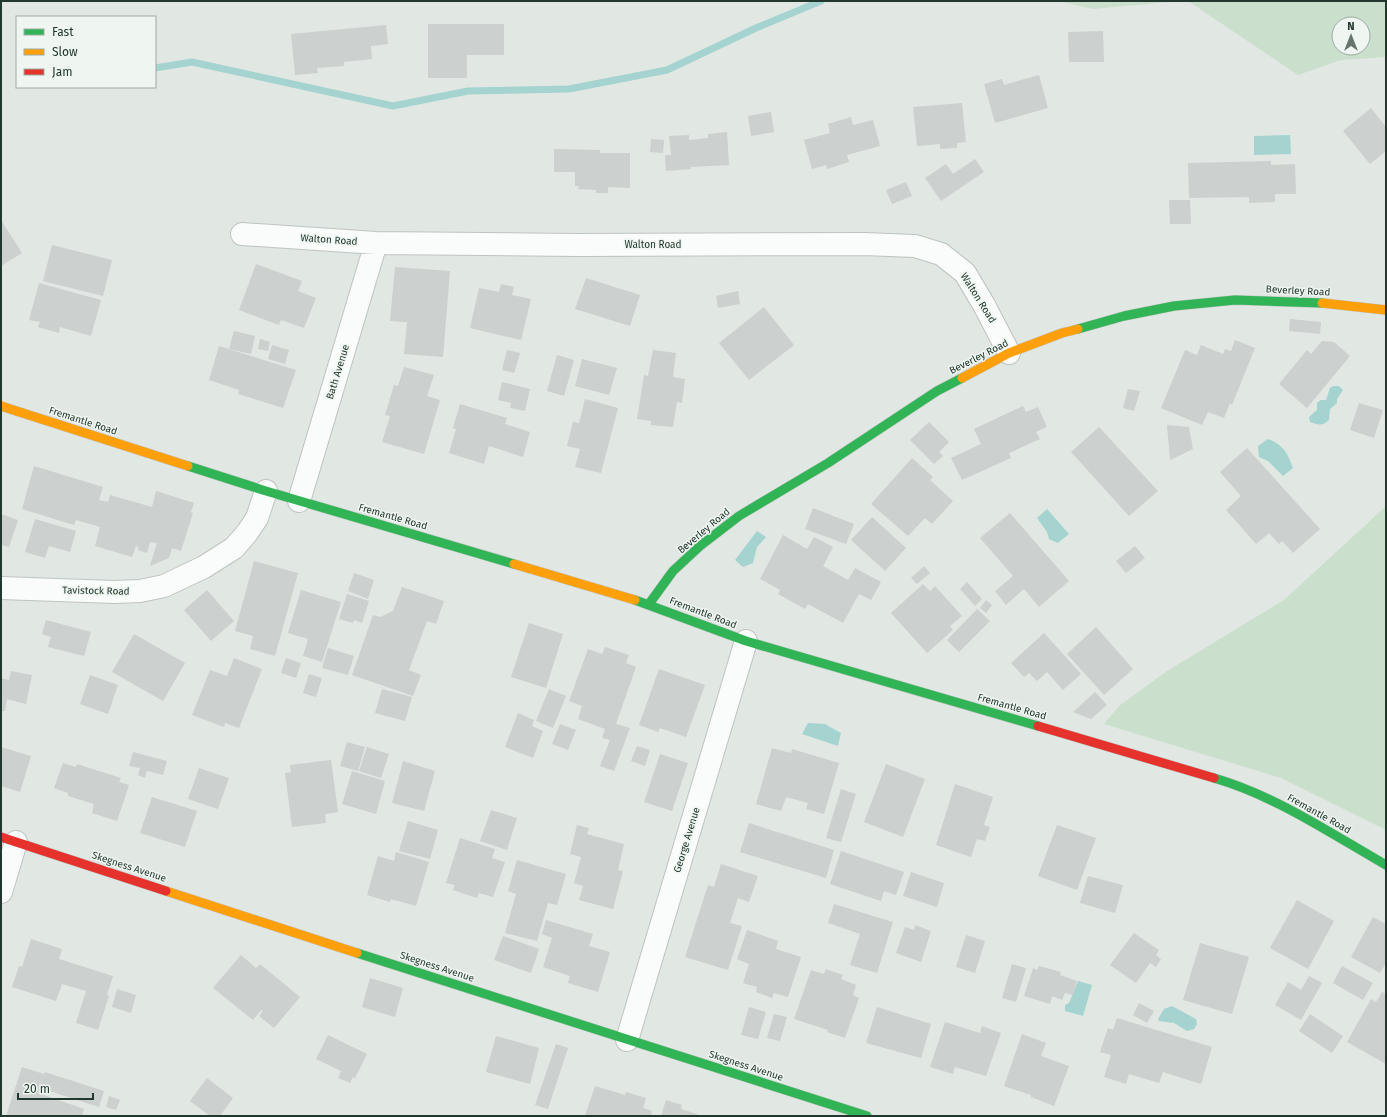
<svg xmlns="http://www.w3.org/2000/svg" width="1387" height="1117" font-family="'Fira Sans',sans-serif">
<rect width="100%" height="100%" fill="#e1e7e3"/>
<!-- green -->
<path fill="#cbdfcd" fill-rule="evenodd" d="M 1058,1 L 1180,1 L 1093,9 Z
M 1188,1 L 1386,1 L 1386,57 L 1341,60 L 1298,75 ZM 1339,24 L 1363,24 L 1363,48 L 1339,48 Z
M 1386,506 L 1386,830 L 1281,778 L 1104,724 L 1119,706 L 1167,671 L 1284,600 Z"/>
<!-- water -->
<path fill="#a5d3cf" d="M 1290,135 L 1291,154 L 1254,155 L 1254,136 Z
M 1333,386 L 1339,386 L 1343,390 L 1337,399 L 1337,403 L 1330,409 L 1329,420 C 1323,426 1318,425 1310,422 L 1309,417 L 1317,410 L 1317,403 L 1321,400 L 1326,400 L 1330,388 Z
M 1268,439 C 1283,444 1288,454 1293,468 L 1283,476 L 1268,461 L 1259,457 L 1258,446 Z
M 1047,509 L 1069,534 L 1058,543 L 1049,539 L 1047,532 L 1037,518 Z
M 757,531 L 766,537 L 757,547 L 753,563 L 743,567 L 735,560 Z
M 808,723 L 825,724 L 841,733 L 838,746 L 802,734 Z
M 1078,981 L 1092,985 L 1083,1016 L 1065,1011 L 1065,1005 L 1069,1003 Z
M 1172,1006 L 1196,1019 L 1197,1024 L 1194,1029 L 1187,1031 L 1174,1023 L 1159,1021 L 1158,1019 L 1164,1009 Z"/>
<g fill="none" stroke-linecap="round" stroke-linejoin="round">
<!-- stream -->
<path stroke="#a5d3cf" stroke-width="7" d="M 155,68 L 192,62 L 393,106 L 468,91 L 569,89 L 667,70 L 756,28 L 821,1"/>
</g>
<!-- building -->
<path fill="#ccd0ce" d="M 428,24 L 504,24 L 504,55 L 467,55 L 467,78 L 428,78 Z
M 386,25 L 388,44 L 371,46 L 372,59 L 344,62 L 344,66 L 317,68 L 318,73 L 295,75 L 291,34 Z
M 1103,31 L 1104,62 L 1069,62 L 1068,32 Z
M 1039,75 L 1048,108 L 995,123 L 984,84 L 1002,79 L 1004,85 Z
M 962,103 L 966,142 L 957,143 L 957,148 L 940,149 L 940,144 L 917,146 L 913,107 Z
M 1371,108 L 1386,127 L 1386,151 L 1370,164 L 1343,131 Z
M 771,112 L 774,132 L 751,136 L 748,116 Z
M 851,117 L 853,125 L 873,120 L 880,146 L 847,155 L 849,162 L 827,169 L 826,165 L 812,169 L 804,140 L 830,133 L 828,124 Z
M 727,132 L 729,165 L 691,167 L 691,169 L 666,171 L 665,155 L 671,155 L 669,136 L 689,135 L 689,140 L 708,138 L 708,134 Z
M 651,139 L 664,140 L 663,153 L 650,152 Z
M 554,149 L 600,150 L 600,153 L 630,153 L 630,188 L 608,187 L 608,193 L 596,193 L 596,190 L 578,189 L 579,186 L 575,186 L 575,172 L 554,172 Z
M 975,159 L 984,172 L 941,201 L 925,178 L 946,164 L 953,174 Z
M 1271,161 L 1271,165 L 1295,164 L 1296,194 L 1275,194 L 1275,202 L 1249,203 L 1249,197 L 1189,198 L 1188,163 Z
M 906,182 L 912,196 L 892,204 L 886,190 Z
M 1169,200 L 1190,200 L 1191,224 L 1170,224 Z
M 1,220 L 22,253 L 1,266 Z
M 52,245 L 112,260 L 103,296 L 43,281 Z
M 256,264 L 302,281 L 298,291 L 316,298 L 304,328 L 281,320 L 279,325 L 239,310 Z
M 395,267 L 450,271 L 443,357 L 404,354 L 407,322 L 390,321 Z
M 586,278 L 640,295 L 630,326 L 575,309 Z
M 39,283 L 101,300 L 91,336 L 60,327 L 59,333 L 38,327 L 40,322 L 29,320 Z
M 501,284 L 514,287 L 512,295 L 531,299 L 521,340 L 470,328 L 479,288 L 499,292 Z
M 738,291 L 740,304 L 718,308 L 716,296 Z
M 764,307 L 794,345 L 749,380 L 719,343 Z
M 1290,319 L 1321,322 L 1320,334 L 1289,331 Z
M 234,331 L 255,336 L 251,354 L 229,349 Z
M 260,339 L 270,342 L 268,351 L 258,349 Z
M 1235,340 L 1255,348 L 1232,405 L 1230,403 L 1224,418 L 1208,412 L 1202,425 L 1161,408 L 1185,350 L 1197,355 L 1201,345 L 1223,354 L 1225,349 L 1231,351 Z
M 1322,341 L 1334,342 L 1350,356 L 1307,408 L 1279,384 L 1307,350 L 1311,354 Z
M 272,345 L 289,350 L 285,364 L 268,359 Z
M 219,346 L 296,370 L 283,408 L 238,394 L 239,390 L 209,380 Z
M 507,350 L 520,353 L 514,373 L 502,370 Z
M 653,350 L 676,353 L 673,377 L 685,379 L 682,403 L 677,402 L 673,427 L 651,425 L 651,421 L 637,419 L 644,375 L 648,376 Z
M 557,355 L 574,360 L 564,396 L 547,391 Z
M 582,359 L 617,368 L 609,395 L 575,386 Z
M 404,367 L 434,375 L 427,396 L 440,400 L 424,454 L 382,442 L 390,416 L 385,415 L 394,385 L 398,386 Z
M 502,382 L 530,389 L 525,411 L 510,408 L 511,403 L 498,400 Z
M 1128,389 L 1140,391 L 1134,411 L 1123,408 Z
M 585,399 L 618,408 L 601,473 L 575,467 L 580,449 L 567,446 L 573,422 L 579,423 Z
M 1359,403 L 1383,410 L 1374,438 L 1350,430 Z
M 460,404 L 507,418 L 505,424 L 530,432 L 523,457 L 489,446 L 484,464 L 449,453 L 456,429 L 453,428 Z
M 1023,406 L 1026,412 L 1038,407 L 1047,427 L 1036,432 L 1040,439 L 1009,453 L 1011,458 L 962,480 L 951,458 L 981,444 L 974,429 Z
M 929,422 L 949,442 L 939,452 L 943,456 L 934,464 L 910,440 Z
M 1167,425 L 1189,427 L 1193,449 L 1170,460 Z
M 1099,427 L 1158,491 L 1129,516 L 1071,452 Z
M 1247,448 L 1320,529 L 1293,553 L 1282,541 L 1279,544 L 1269,533 L 1256,544 L 1226,510 L 1241,496 L 1220,472 Z
M 912,458 L 933,477 L 930,480 L 953,501 L 932,524 L 925,518 L 908,536 L 871,504 Z
M 34,466 L 103,487 L 99,500 L 108,502 L 110,495 L 152,507 L 156,491 L 194,503 L 191,512 L 193,513 L 181,551 L 172,548 L 169,558 L 150,566 L 157,543 L 150,542 L 147,553 L 138,550 L 139,547 L 136,546 L 132,557 L 95,546 L 100,527 L 76,520 L 74,525 L 22,509 Z
M 813,508 L 854,524 L 846,544 L 805,529 Z
M 1010,513 L 1069,581 L 1039,607 L 1024,589 L 1006,605 L 995,591 L 1013,576 L 980,538 Z
M 1,514 L 18,520 L 9,547 L 1,545 Z
M 872,517 L 906,548 L 885,571 L 851,540 Z
M 35,519 L 76,531 L 70,552 L 49,546 L 45,558 L 25,552 Z
M 783,535 L 807,549 L 814,537 L 833,547 L 823,566 L 848,580 L 855,568 L 881,582 L 871,600 L 859,594 L 843,623 L 808,604 L 805,609 L 778,594 L 780,590 L 760,579 Z
M 1135,546 L 1145,558 L 1126,573 L 1116,561 Z
M 254,561 L 298,573 L 275,656 L 250,649 L 253,636 L 235,631 Z
M 924,566 L 930,573 L 917,584 L 911,578 Z
M 354,573 L 374,580 L 368,599 L 348,591 Z
M 967,582 L 982,599 L 975,606 L 960,589 Z
M 923,584 L 930,591 L 935,586 L 962,616 L 950,626 L 953,630 L 927,653 L 891,613 Z
M 402,587 L 444,601 L 436,624 L 427,621 L 409,670 L 421,675 L 413,696 L 352,675 L 373,615 L 380,617 L 393,611 Z
M 207,590 L 234,621 L 211,641 L 184,610 Z
M 301,590 L 341,602 L 322,662 L 303,656 L 308,639 L 288,633 Z
M 347,594 L 369,601 L 362,623 L 354,620 L 353,623 L 339,619 Z
M 986,600 L 992,605 L 986,613 L 980,608 Z
M 977,609 L 990,621 L 959,652 L 947,640 Z
M 46,620 L 91,632 L 84,656 L 48,647 L 51,637 L 42,634 Z
M 529,623 L 563,634 L 546,688 L 511,677 Z
M 1096,627 L 1133,669 L 1104,695 L 1067,654 Z
M 1044,633 L 1081,674 L 1063,690 L 1047,672 L 1037,681 L 1029,673 L 1024,677 L 1011,663 Z
M 134,634 L 185,663 L 163,701 L 112,672 Z
M 605,647 L 629,655 L 626,663 L 636,667 L 616,724 L 630,728 L 614,771 L 600,766 L 610,740 L 602,738 L 605,729 L 578,719 L 582,706 L 569,701 L 588,649 L 602,654 Z
M 328,648 L 354,656 L 348,675 L 322,668 Z
M 234,658 L 262,669 L 239,728 L 225,723 L 224,727 L 192,715 L 210,670 L 227,676 Z
M 286,658 L 301,663 L 296,678 L 281,673 Z
M 659,669 L 705,685 L 686,737 L 660,728 L 658,732 L 639,725 Z
M 11,671 L 32,675 L 26,704 L 7,699 L 5,711 L 1,711 L 1,678 L 9,680 Z
M 309,674 L 322,678 L 316,697 L 303,693 Z
M 90,675 L 118,685 L 108,714 L 80,704 Z
M 382,689 L 412,697 L 405,721 L 375,713 Z
M 549,689 L 566,696 L 553,728 L 536,721 Z
M 1095,692 L 1107,705 L 1091,719 L 1073,712 Z
M 518,713 L 534,720 L 532,726 L 543,731 L 533,758 L 505,747 Z
M 560,724 L 576,730 L 568,750 L 552,744 Z
M 347,742 L 365,747 L 358,771 L 340,766 Z
M 637,746 L 650,750 L 645,766 L 631,761 Z
M 1,747 L 31,756 L 20,792 L 1,786 Z
M 367,747 L 389,754 L 381,778 L 359,771 Z
M 772,748 L 791,753 L 792,749 L 839,763 L 824,814 L 806,809 L 808,803 L 786,797 L 781,811 L 756,804 Z
M 133,752 L 167,761 L 163,775 L 147,771 L 145,778 L 138,775 L 140,768 L 129,766 Z
M 660,754 L 688,763 L 672,811 L 644,802 Z
M 331,760 L 338,812 L 325,814 L 326,823 L 292,827 L 285,773 L 291,772 L 290,765 Z
M 403,761 L 435,771 L 424,811 L 392,803 Z
M 63,763 L 76,767 L 77,764 L 121,778 L 119,782 L 129,785 L 117,821 L 92,813 L 94,804 L 68,796 L 68,793 L 54,788 Z
M 886,764 L 925,779 L 903,837 L 864,822 Z
M 199,768 L 229,778 L 218,809 L 188,799 Z
M 352,771 L 385,781 L 376,814 L 342,804 Z
M 955,784 L 993,797 L 984,825 L 990,827 L 985,841 L 977,839 L 971,857 L 936,845 Z
M 841,789 L 856,794 L 841,842 L 826,838 Z
M 152,797 L 197,811 L 185,847 L 140,833 Z
M 491,810 L 517,818 L 507,850 L 480,841 Z
M 408,821 L 438,830 L 430,859 L 399,851 Z
M 749,823 L 834,850 L 826,878 L 740,852 Z
M 577,825 L 589,828 L 587,834 L 624,844 L 618,870 L 623,871 L 613,909 L 579,900 L 583,886 L 574,883 L 581,857 L 570,854 Z
M 1057,825 L 1096,838 L 1077,890 L 1038,876 Z
M 460,838 L 495,849 L 492,858 L 505,862 L 493,897 L 479,893 L 477,898 L 453,890 L 455,885 L 446,883 Z
M 841,851 L 904,872 L 896,895 L 884,891 L 881,901 L 830,884 Z
M 396,852 L 429,862 L 416,906 L 391,899 L 390,902 L 367,895 L 378,856 L 394,861 Z
M 517,860 L 566,874 L 557,905 L 548,903 L 537,941 L 505,933 L 516,894 L 508,891 Z
M 721,864 L 758,876 L 749,902 L 738,898 L 730,923 L 742,926 L 728,970 L 685,957 L 708,885 L 714,887 Z
M 911,872 L 944,883 L 937,907 L 903,896 Z
M 1088,876 L 1123,885 L 1115,913 L 1080,903 Z
M 1297,900 L 1334,921 L 1308,969 L 1270,948 Z
M 834,904 L 893,922 L 877,973 L 850,965 L 860,934 L 828,923 Z
M 1373,917 L 1386,924 L 1386,963 L 1380,973 L 1351,957 Z
M 546,920 L 593,934 L 589,946 L 610,952 L 598,992 L 568,983 L 570,976 L 543,967 L 552,938 L 542,934 Z
M 915,925 L 931,931 L 921,962 L 896,953 L 905,927 L 914,930 Z
M 747,930 L 778,941 L 776,949 L 801,957 L 788,997 L 774,993 L 772,998 L 756,992 L 757,987 L 743,983 L 749,964 L 737,959 Z
M 1134,933 L 1159,950 L 1156,955 L 1161,959 L 1156,967 L 1150,963 L 1136,983 L 1110,965 Z
M 966,935 L 985,941 L 975,973 L 956,967 Z
M 503,936 L 539,949 L 531,973 L 494,960 Z
M 31,939 L 62,949 L 59,959 L 113,976 L 107,995 L 109,996 L 98,1030 L 76,1023 L 86,991 L 62,984 L 56,1001 L 12,987 L 19,966 L 22,967 Z
M 1200,943 L 1249,957 L 1232,1014 L 1183,1000 Z
M 241,955 L 256,968 L 260,964 L 300,997 L 274,1028 L 259,1016 L 263,1011 L 261,1010 L 253,1020 L 213,988 Z
M 1012,964 L 1026,968 L 1016,1002 L 1002,998 Z
M 1039,966 L 1061,972 L 1060,975 L 1077,981 L 1073,995 L 1065,993 L 1062,1000 L 1052,996 L 1050,1004 L 1024,996 L 1033,968 L 1037,970 Z
M 1342,966 L 1373,983 L 1363,1000 L 1333,983 Z
M 826,969 L 843,975 L 841,979 L 856,985 L 853,995 L 859,998 L 845,1038 L 827,1032 L 828,1030 L 794,1019 L 811,970 L 824,974 Z
M 1309,976 L 1322,983 L 1301,1020 L 1275,1005 L 1288,982 L 1301,990 Z
M 370,978 L 403,988 L 395,1017 L 362,1007 Z
M 117,989 L 136,995 L 131,1013 L 112,1007 Z
M 1382,992 L 1386,994 L 1386,1064 L 1347,1042 L 1371,999 L 1376,1002 Z
M 1139,1003 L 1154,1011 L 1147,1023 L 1133,1015 Z
M 749,1007 L 766,1012 L 758,1039 L 741,1035 Z
M 877,1007 L 931,1024 L 921,1058 L 866,1043 Z
M 774,1014 L 787,1017 L 780,1041 L 767,1038 Z
M 1310,1014 L 1343,1036 L 1332,1053 L 1299,1031 Z
M 1117,1018 L 1212,1047 L 1201,1084 L 1163,1072 L 1159,1083 L 1129,1074 L 1126,1084 L 1104,1077 L 1111,1055 L 1100,1052 L 1108,1028 L 1113,1030 Z
M 945,1022 L 980,1033 L 982,1026 L 1001,1033 L 986,1076 L 955,1067 L 953,1074 L 930,1067 Z
M 1022,1034 L 1046,1043 L 1041,1056 L 1069,1066 L 1054,1106 L 1031,1097 L 1031,1095 L 1004,1086 Z
M 328,1035 L 367,1054 L 355,1078 L 353,1077 L 350,1083 L 338,1078 L 341,1071 L 316,1059 Z
M 496,1036 L 539,1048 L 530,1084 L 486,1072 Z
M 556,1044 L 568,1048 L 548,1109 L 535,1105 Z
M 22,1067 L 44,1074 L 45,1072 L 104,1091 L 99,1107 L 40,1088 L 38,1093 L 84,1109 L 82,1116 L 6,1116 Z
M 207,1078 L 233,1098 L 220,1116 L 210,1116 L 190,1101 Z
M 595,1086 L 625,1095 L 626,1092 L 646,1098 L 643,1108 L 652,1111 L 651,1116 L 585,1116 Z
M 109,1096 L 120,1100 L 116,1110 L 106,1107 Z
M 666,1100 L 682,1105 L 681,1109 L 697,1114 L 697,1116 L 661,1116 Z"/>
<g fill="none" stroke-linecap="round" stroke-linejoin="round">
<defs>
<path id="street" d="M 242,234 L 376,243 L 578,245 L 864,244 L 915,246 L 941,254 L 965,273 L 984,305 L 1009,353
M 299,501 L 376,243
M 1,588 L 114,592 L 140,591 L 164,586 L 204,567 L 234,548 L 247,533 L 257,518 L 266,491
M 1,892 L 16,842
M 627,1040 L 746,641"/>
<path id="fast" d="M 1078,329 L 1124,316 L 1174,306 L 1235,300 L 1322,303
M 188,466 L 266,491 L 514,564
M 635,600 L 746,641 L 1038,726
M 649,604 L 673,571 L 700,546 L 739,516 L 828,463 L 937,391 L 962,378
M 1214,778 C 1276,796 1330,833 1386,865
M 357,953 L 867,1116"/>
<path id="slow" d="M 1322,303 L 1386,310
M 962,378 L 1009,353 L 1062,333 L 1078,329
M 1,406 L 188,466
M 514,564 L 635,600
M 166,891 L 357,953"/>
<path id="jam" d="M 1038,726 L 1214,778
M 1,837 L 166,891"/>
</defs>
<!-- street casing -->
<use href="#street" stroke="#bec4c0" stroke-width="24"/>
<!-- fast casing -->
<use href="#fast" stroke="#bec4c0" stroke-width="10"/>
<!-- slow casing -->
<use href="#slow" stroke="#bec4c0" stroke-width="10"/>
<!-- jam casing -->
<use href="#jam" stroke="#bec4c0" stroke-width="10"/>
<!-- street -->
<use href="#street" stroke="#fafbfb" stroke-width="22"/>
<!-- fast -->
<use href="#fast" stroke="#30b455" stroke-width="9"/>
<!-- slow -->
<use href="#slow" stroke="#ff9f0a" stroke-width="9"/>
<!-- jam -->
<use href="#jam" stroke="#e5322d" stroke-width="9"/>
</g>
<g text-anchor="middle" dominant-baseline="central" stroke-width="3" stroke-linejoin="round" paint-order="stroke">
<!-- street labels -->
<g font-size="10" fill="#22372d" stroke="#eff6f1">
<text transform="translate(329 240) rotate(4)">Walton Road</text>
<text x="653" y="245">Walton Road</text>
<text transform="translate(1298 291) rotate(3)">Beverley Road</text>
<text transform="translate(978 298) rotate(58)">Walton Road</text>
<text transform="translate(979 357) rotate(-27)">Beverley Road</text>
<text transform="translate(338 372) rotate(-73)">Bath Avenue</text>
<text transform="translate(83 421) rotate(18)">Fremantle Road</text>
<text transform="translate(393 517) rotate(16)">Fremantle Road</text>
<text transform="translate(704 531) rotate(-40)">Beverley Road</text>
<text transform="translate(96 591) rotate(1)">Tavistock Road</text>
<text transform="translate(703 613) rotate(21)">Fremantle Road</text>
<text transform="translate(1012 707) rotate(16)">Fremantle Road</text>
<text transform="translate(1319 814) rotate(29)">Fremantle Road</text>
<text transform="translate(687 840) rotate(-73)">George Avenue</text>
<text transform="translate(129 867) rotate(18)">Skegness Avenue</text>
<text transform="translate(437 967) rotate(18)">Skegness Avenue</text>
<text transform="translate(746 1066) rotate(18)">Skegness Avenue</text>
</g>
</g>
<!-- border -->
<rect width="1387" height="1117" fill="none" stroke="#22372d" stroke-width="4"/>
<!-- legend -->
<rect x="16" y="16" width="140" height="72" fill="#eff6f1" stroke="#9daaa3"/>
<rect x="24" y="29" width="20" height="6" fill="#30b455" stroke="#9daaa3"/>
<text x="52" y="36" font-size="12" fill="#22372d">Fast</text>
<rect x="24" y="49" width="20" height="6" fill="#ff9f0a" stroke="#9daaa3"/>
<text x="52" y="56" font-size="12" fill="#22372d">Slow</text>
<rect x="24" y="69" width="20" height="6" fill="#e5322d" stroke="#9daaa3"/>
<text x="52" y="76" font-size="12" fill="#22372d">Jam</text>
<!-- north arrow -->
<g transform="translate(1351 36)"><circle r="19" fill="#eff6f1" stroke="#9daaa3"/>
<path d="M0-3L7 15L0 10L-7 15Z" fill="#65756d"/>
<text y="-6" font-size="11" font-weight="bold" text-anchor="middle" fill="#22372d">N</text>
</g>
<!-- scale -->
<path d="M18 1093v6h75v-6" fill="none" stroke="#22372d" stroke-width="2"/>
<text x="24" y="1093" font-size="12" fill="#22372d" stroke="#eff6f1" stroke-width="3" paint-order="stroke">20 m</text>
</svg>
